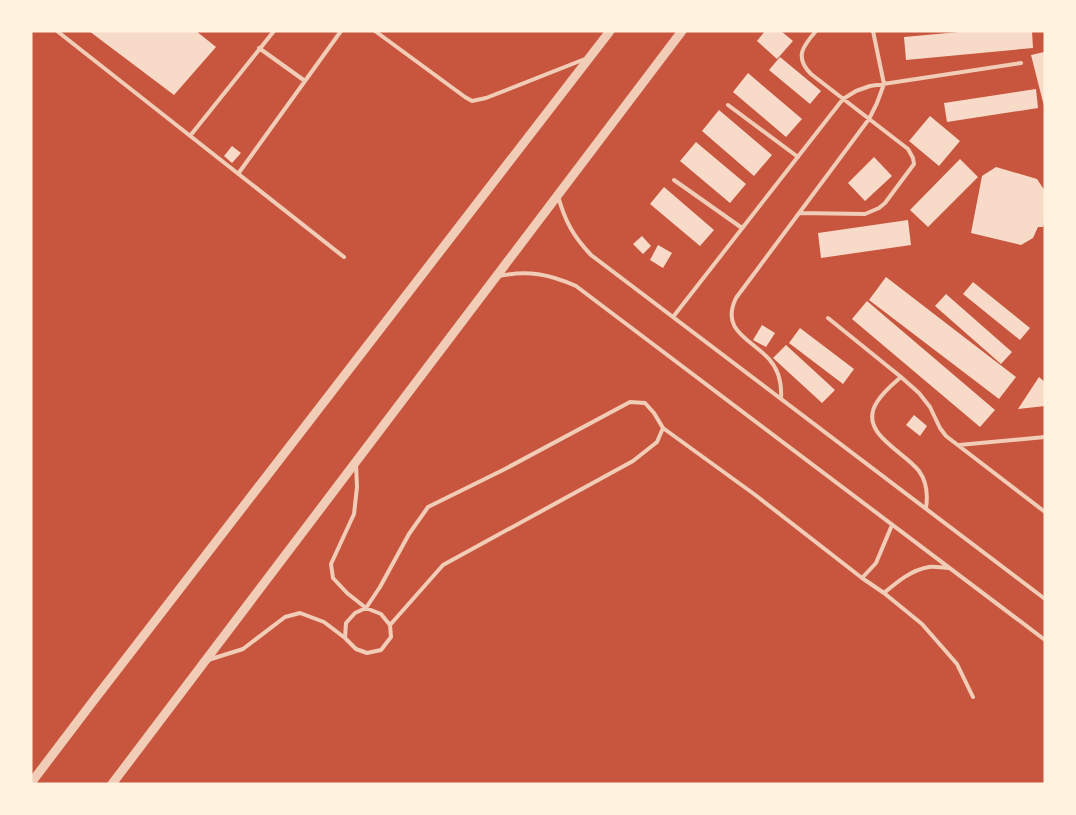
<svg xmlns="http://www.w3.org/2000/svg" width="1076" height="815" font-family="Inter,sans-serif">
<rect width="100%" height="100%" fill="#c8553d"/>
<!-- building -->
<path fill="#f7dbc8" d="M 89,31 L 196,31 L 216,47 L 174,95 Z
M 765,31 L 781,31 L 793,41 L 777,59 L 757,41 Z
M 970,31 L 1032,31 L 1033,48 L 906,60 L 904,37 Z
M 1044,52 L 1045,57 L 1044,106 L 1031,55 Z
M 780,57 L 821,91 L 810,104 L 769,70 Z
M 748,73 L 802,119 L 786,137 L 733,92 Z
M 1036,89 L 1038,108 L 947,122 L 944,103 Z
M 719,110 L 772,155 L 754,176 L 702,131 Z
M 930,116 L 960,141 L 939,166 L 909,141 Z
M 696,142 L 746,184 L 730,203 L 680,161 Z
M 232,146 L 241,153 L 232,163 L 224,156 Z
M 874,157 L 892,176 L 865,201 L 848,183 Z
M 960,159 L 978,177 L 928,227 L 910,210 Z
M 996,167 L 1037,179 L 1045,191 L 1045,220 L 1043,227 L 1038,227 L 1033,238 L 1021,245 L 971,233 L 982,176 Z
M 664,187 L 714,230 L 700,246 L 650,204 Z
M 908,220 L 911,245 L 821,258 L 818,233 Z
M 642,236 L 651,246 L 643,254 L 633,244 Z
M 658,245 L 672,253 L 663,268 L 650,260 Z
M 886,277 L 1016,377 L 999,399 L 869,300 Z
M 973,282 L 1030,328 L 1020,340 L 963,294 Z
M 946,294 L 1012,352 L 1001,364 L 935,306 Z
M 867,301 L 995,410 L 980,427 L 852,319 Z
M 762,325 L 775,333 L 766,347 L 753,340 Z
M 800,328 L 854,369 L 843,384 L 789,343 Z
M 786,345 L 835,390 L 822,403 L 773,358 Z
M 1039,377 L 1045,382 L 1045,406 L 1018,409 Z
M 914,415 L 927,426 L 920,436 L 906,425 Z"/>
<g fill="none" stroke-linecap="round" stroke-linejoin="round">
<!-- service -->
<path stroke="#f1ccb7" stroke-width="4" d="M 57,31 L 344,257
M 375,31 L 465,97 L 472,101 L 486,98 L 585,59
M 259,48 L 305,81
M 728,105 L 798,157
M 190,136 L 274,31
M 238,174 L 341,31
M 674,180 L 742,228
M 558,196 C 565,221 573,236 591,255 L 1045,599
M 799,213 L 865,214 L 879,208 L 885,203 L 914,164 L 913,158 L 908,149 L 811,74 C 794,57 803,46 816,31
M 499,276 C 528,270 549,274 576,286 L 1045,640
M 673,317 L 843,99 L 856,91 L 870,86 L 1021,63
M 828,318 L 901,377 L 919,393 L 930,407 L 940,428 L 946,436 L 1045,512
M 901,377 C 893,384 883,392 877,402 C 857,433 904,451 919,471 C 927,482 928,495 926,508
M 781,399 C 782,384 779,370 769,359 C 751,339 720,331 736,298 L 869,119 L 877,103 L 884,84 L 873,31
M 663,428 L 754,494 L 862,578 L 884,593 L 922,624 L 957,664 L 973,697
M 959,445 L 1045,437
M 862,578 L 876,563 L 892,525
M 884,593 C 897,582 911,570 929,567 C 935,566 942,568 949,568
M 345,638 L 346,623 L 355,613 L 366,608 L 380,587 L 409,534 L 428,507 L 505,469 L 630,402 L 645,403 L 654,413 L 663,428 L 657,442 L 633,461 L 443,565 L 390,625
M 208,660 L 243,649 L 285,617 L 300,613 L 324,622 L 345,638 L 356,649 L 367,653 L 381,650 L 391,637 L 390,625 L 381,614 L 366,608 L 347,593 L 333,578 L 331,564 L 354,514 L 357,487 L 356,464"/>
<!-- tertiary -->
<path stroke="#f1ccb7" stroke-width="9" d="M 31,783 L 94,700 L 610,31
M 112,784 L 682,31"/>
</g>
<!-- border -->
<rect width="1076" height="815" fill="none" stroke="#fff3e0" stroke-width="65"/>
</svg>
